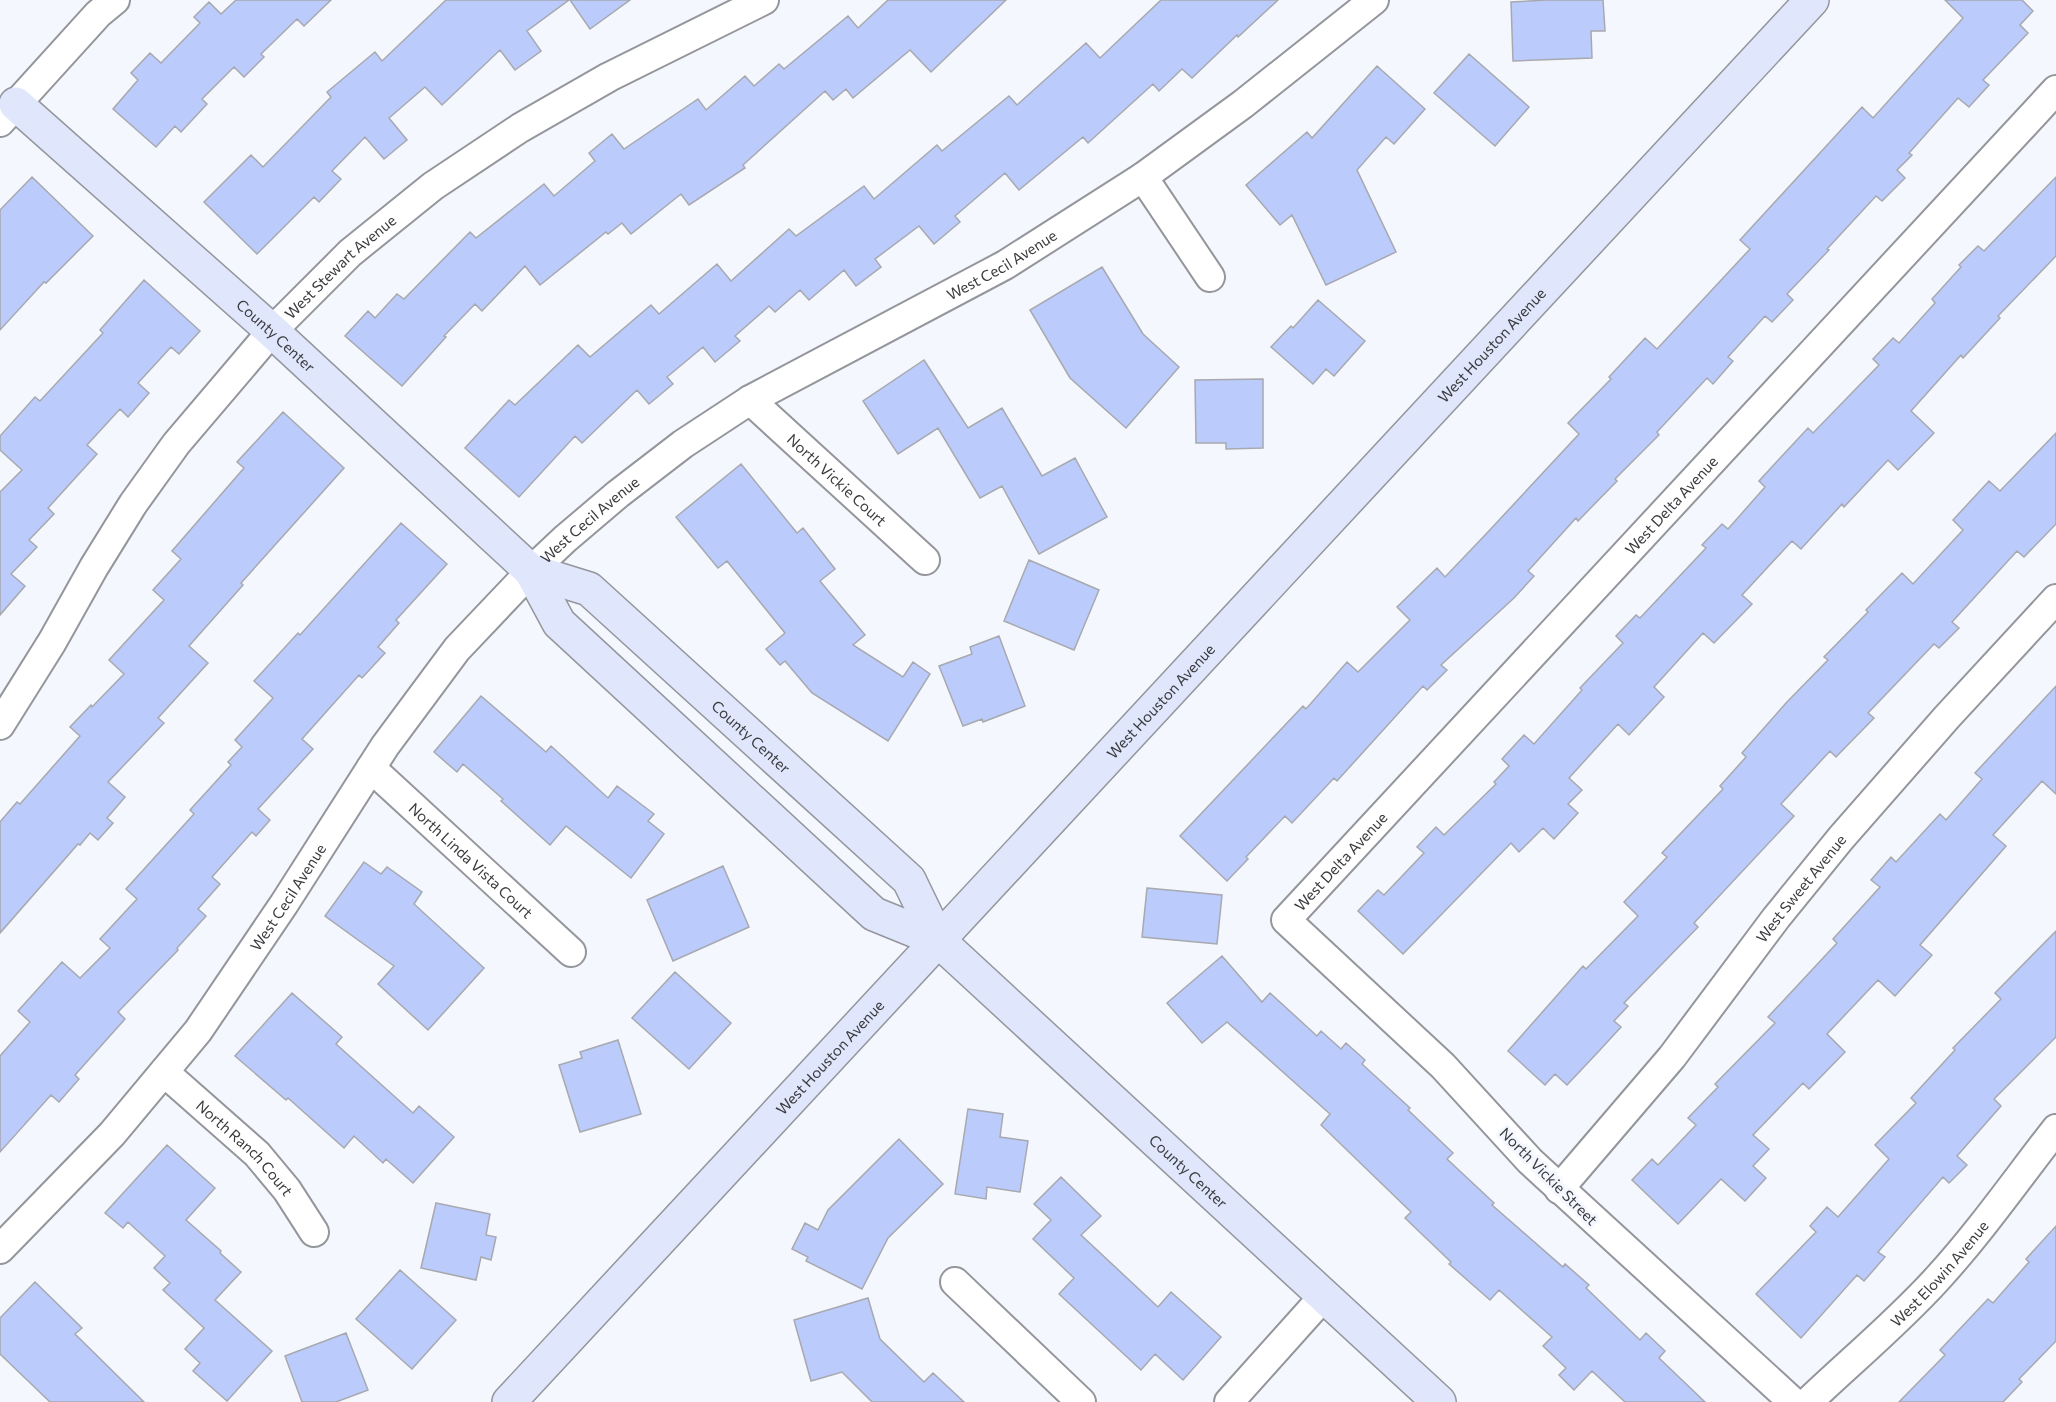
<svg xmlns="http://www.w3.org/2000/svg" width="2056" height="1402" font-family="Commissioner,sans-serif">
<rect width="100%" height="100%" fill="#f4f7fd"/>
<!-- building -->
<path fill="#bbcbfc" stroke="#a7a9af" stroke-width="1.5" d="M 236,0 L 331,0 L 304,26 L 297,19 L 261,54 L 264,57 L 244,77 L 234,67 L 202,99 L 207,104 L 181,132 L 175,126 L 156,147 L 113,109 L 138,80 L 131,73 L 150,53 L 161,63 L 200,23 L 194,17 L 209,2 L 221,14 Z
M 446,0 L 569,0 L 527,31 L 541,51 L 515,70 L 500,50 L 442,105 L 425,87 L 389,118 L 407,140 L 384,159 L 365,137 L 332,171 L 341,179 L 319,202 L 314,197 L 257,254 L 204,202 L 251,155 L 263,167 L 331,97 L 327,92 L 375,52 L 382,61 Z
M 570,0 L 630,0 L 590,29 Z
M 888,0 L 1006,0 L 931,72 L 910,50 L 853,98 L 846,89 L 833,100 L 825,91 L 743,165 L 745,168 L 689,205 L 681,194 L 631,234 L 622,223 L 608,234 L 606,232 L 540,285 L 525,266 L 482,311 L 475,304 L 444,336 L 446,337 L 402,386 L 345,336 L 368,311 L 375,318 L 397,294 L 404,299 L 470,232 L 476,238 L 544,184 L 554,196 L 595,161 L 589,153 L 612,134 L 624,149 L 698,99 L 706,110 L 745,76 L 754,86 L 779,64 L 784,69 L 848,16 L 858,28 Z
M 1161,0 L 1278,0 L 1238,37 L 1237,35 L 1192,78 L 1182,69 L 1159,91 L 1153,84 L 1088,143 L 1083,137 L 1019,190 L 1005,173 L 955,216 L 960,222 L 934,244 L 919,226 L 875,259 L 881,267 L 856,286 L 844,270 L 809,300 L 800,290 L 775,312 L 769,306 L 735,336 L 740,341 L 715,362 L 703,347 L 667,377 L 673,384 L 649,404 L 637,390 L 582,443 L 575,436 L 519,497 L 465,448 L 509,400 L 515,405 L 578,345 L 590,357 L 651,305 L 659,314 L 717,264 L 731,281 L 789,229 L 796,236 L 864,186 L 874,199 L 937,145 L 942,151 L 1009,96 L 1017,105 L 1086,43 L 1100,58 Z
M 1547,0 L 1603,0 L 1605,31 L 1591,31 L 1592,58 L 1513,61 L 1511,2 Z
M 1945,0 L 2022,0 L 2033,11 L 2020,25 L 2028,33 L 1983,80 L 1989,85 L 1969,107 L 1958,98 L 1909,153 L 1912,155 L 1897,170 L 1905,178 L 1882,201 L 1876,196 L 1827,249 L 1829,250 L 1787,294 L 1793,300 L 1772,322 L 1765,316 L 1728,357 L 1733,361 L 1713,384 L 1707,378 L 1657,432 L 1659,435 L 1615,479 L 1617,481 L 1578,521 L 1576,518 L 1528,571 L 1534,576 L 1514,598 L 1441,665 L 1447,670 L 1427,690 L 1423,686 L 1337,781 L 1334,778 L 1292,823 L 1285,816 L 1246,857 L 1248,859 L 1227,881 L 1180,836 L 1303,706 L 1306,709 L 1347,662 L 1358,672 L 1410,620 L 1397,607 L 1437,568 L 1445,577 L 1487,533 L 1579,434 L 1568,423 L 1611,379 L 1609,377 L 1645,338 L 1657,349 L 1750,249 L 1740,240 L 1862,107 L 1873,118 L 1963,18 Z
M 1469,54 L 1529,107 L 1495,146 L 1434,93 Z
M 1377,66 L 1425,109 L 1394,144 L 1386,137 L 1357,170 L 1396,252 L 1326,285 L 1292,215 L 1280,225 L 1246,185 L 1307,132 L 1312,138 Z
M 32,177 L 93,236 L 46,283 L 44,282 L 0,330 L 0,210 Z
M 2056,177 L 2056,256 L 1998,316 L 2000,318 L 1963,358 L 1961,355 L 1911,411 L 1934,433 L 1898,470 L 1888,460 L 1844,507 L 1842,504 L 1801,549 L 1792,541 L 1742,595 L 1752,604 L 1714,643 L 1703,633 L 1654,687 L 1664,697 L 1629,735 L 1618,724 L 1569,778 L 1582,790 L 1568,804 L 1578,813 L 1554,839 L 1543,828 L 1519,852 L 1511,843 L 1403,954 L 1358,911 L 1378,890 L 1384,895 L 1424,853 L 1417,847 L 1436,827 L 1444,835 L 1496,784 L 1494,782 L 1509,766 L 1502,759 L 1524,735 L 1534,744 L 1582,690 L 1580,688 L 1623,643 L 1616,636 L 1636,615 L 1640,618 L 1706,548 L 1702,545 L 1722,524 L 1728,529 L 1765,487 L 1759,481 L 1782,456 L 1808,428 L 1813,433 L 1879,365 L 1873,359 L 1893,338 L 1899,343 L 1935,303 L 1932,299 L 1961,267 L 1959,265 L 1978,246 L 1984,251 Z
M 1102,267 L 1143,334 L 1179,367 L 1126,428 L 1070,378 L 1030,310 Z
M 144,280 L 200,331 L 179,354 L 171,347 L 138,383 L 149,393 L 128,417 L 120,409 L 87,445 L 97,454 L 48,508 L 54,514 L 29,540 L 37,547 L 11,574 L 25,586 L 0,615 L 0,492 L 22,470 L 0,450 L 0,436 L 35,397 L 40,401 L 103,333 L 100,330 Z
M 1318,300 L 1365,341 L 1334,376 L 1326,369 L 1313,384 L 1271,347 L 1291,326 L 1293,328 Z
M 924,360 L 968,428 L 1002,408 L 1042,476 L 1075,458 L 1107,517 L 1039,554 L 1002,486 L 980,498 L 938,428 L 898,454 L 863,401 Z
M 1263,379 L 1263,448 L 1226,449 L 1226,443 L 1196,443 L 1195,380 Z
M 283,412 L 344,468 L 241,583 L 243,585 L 189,646 L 208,663 L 158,718 L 164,723 L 108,782 L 125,797 L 107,818 L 113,823 L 98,840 L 90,833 L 80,845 L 78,844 L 0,933 L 0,822 L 17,802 L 20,804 L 80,736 L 70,727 L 91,705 L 92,707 L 124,674 L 109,660 L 164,600 L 153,590 L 181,559 L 172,551 L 244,468 L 237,462 Z
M 2056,433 L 2056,524 L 2024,557 L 2017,551 L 1952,622 L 1959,628 L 1939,648 L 1934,644 L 1868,713 L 1874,718 L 1836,757 L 1830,751 L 1781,804 L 1794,816 L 1694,923 L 1698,927 L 1624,1003 L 1628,1006 L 1614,1021 L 1621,1027 L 1599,1051 L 1567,1085 L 1555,1074 L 1545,1085 L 1508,1051 L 1583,966 L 1586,969 L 1638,916 L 1624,902 L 1667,857 L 1662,853 L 1723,789 L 1720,786 L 1746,757 L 1742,753 L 1786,703 L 1828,660 L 1824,657 L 1868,612 L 1866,610 L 1902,573 L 1913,584 L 1963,530 L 1953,520 L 1989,481 L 2000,491 Z
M 741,464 L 797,533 L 803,528 L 835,569 L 820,581 L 865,635 L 853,645 L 903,677 L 913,662 L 930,674 L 888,741 L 812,693 L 785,661 L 780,665 L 766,649 L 785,633 L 727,561 L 718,568 L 676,517 Z
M 401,523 L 447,564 L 396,620 L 399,623 L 378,647 L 385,653 L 362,678 L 359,675 L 302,739 L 313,749 L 258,809 L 270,820 L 256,836 L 252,832 L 212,877 L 220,884 L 198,909 L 206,916 L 177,948 L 178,950 L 118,1012 L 125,1019 L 75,1075 L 79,1079 L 59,1102 L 51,1095 L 0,1152 L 0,1056 L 30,1022 L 18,1011 L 62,962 L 80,978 L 110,948 L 100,939 L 137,899 L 126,889 L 194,814 L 190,810 L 231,765 L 228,762 L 242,747 L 235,740 L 273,698 L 254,681 L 298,633 L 300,635 Z
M 1029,560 L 1099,590 L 1074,650 L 1004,621 Z
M 999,636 L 1025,706 L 983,722 L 982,719 L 963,726 L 939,666 L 972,654 L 970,647 Z
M 2056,686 L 2056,794 L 2042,781 L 1993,835 L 2006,846 L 1920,945 L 1932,955 L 1895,996 L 1878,980 L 1827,1034 L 1845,1052 L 1809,1089 L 1803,1083 L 1753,1135 L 1769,1149 L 1753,1166 L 1766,1178 L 1745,1201 L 1721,1179 L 1678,1224 L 1632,1180 L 1652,1159 L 1658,1165 L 1696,1125 L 1688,1118 L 1718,1087 L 1715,1084 L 1775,1023 L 1768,1017 L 1837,943 L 1833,939 L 1880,887 L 1871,880 L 1891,857 L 1896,862 L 1940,814 L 1946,820 L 1982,779 L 1975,773 Z
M 481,696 L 546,752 L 551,746 L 608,798 L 617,786 L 654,814 L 648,821 L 664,834 L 631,878 L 566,826 L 550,845 L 501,801 L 503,799 L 463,764 L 457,772 L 434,752 Z
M 364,862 L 381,874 L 387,867 L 422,892 L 414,904 L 484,968 L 428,1030 L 378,984 L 394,966 L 325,916 Z
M 723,866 L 749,927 L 673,961 L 647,900 Z
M 1147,888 L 1222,895 L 1217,944 L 1142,937 Z
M 2056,931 L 2056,1037 L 1994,1099 L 2001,1106 L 1957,1156 L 1967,1165 L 1949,1183 L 1943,1177 L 1878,1252 L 1885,1257 L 1864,1281 L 1857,1275 L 1801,1338 L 1756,1294 L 1816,1232 L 1810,1226 L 1827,1207 L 1838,1217 L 1889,1159 L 1875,1145 L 1916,1103 L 1911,1098 L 1955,1050 L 1953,1048 L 2001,999 L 1995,993 Z
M 1222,956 L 1262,1002 L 1270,993 L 1317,1036 L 1321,1031 L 1341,1049 L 1346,1043 L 1365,1060 L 1362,1064 L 1410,1108 L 1408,1110 L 1453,1153 L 1447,1159 L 1494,1203 L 1492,1205 L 1563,1267 L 1565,1264 L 1589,1285 L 1586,1288 L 1640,1340 L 1646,1333 L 1665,1351 L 1659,1358 L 1705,1402 L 1625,1402 L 1592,1371 L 1574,1390 L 1559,1375 L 1566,1368 L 1543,1346 L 1552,1337 L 1499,1290 L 1490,1300 L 1449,1264 L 1451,1262 L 1405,1218 L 1411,1212 L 1321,1125 L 1330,1114 L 1227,1022 L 1202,1043 L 1167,1003 Z
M 675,972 L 731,1023 L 689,1069 L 632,1018 Z
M 292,993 L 342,1037 L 336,1044 L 413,1113 L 419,1106 L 454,1137 L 413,1183 L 386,1159 L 383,1163 L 354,1136 L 344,1148 L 288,1098 L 286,1100 L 235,1056 Z
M 618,1040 L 641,1114 L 580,1132 L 559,1065 L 582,1058 L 580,1052 Z
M 968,1109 L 1003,1114 L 1000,1137 L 1028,1141 L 1020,1192 L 987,1187 L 986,1199 L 955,1194 Z
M 899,1139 L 943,1184 L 888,1238 L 862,1289 L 806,1261 L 808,1257 L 792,1249 L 805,1223 L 818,1230 L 828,1210 Z
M 167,1145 L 215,1188 L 186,1220 L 221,1251 L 220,1253 L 241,1272 L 215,1300 L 272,1351 L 227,1401 L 193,1371 L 200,1363 L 185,1349 L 204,1328 L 163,1290 L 170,1283 L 154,1268 L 165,1256 L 128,1222 L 123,1228 L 105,1213 Z
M 1061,1177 L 1101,1216 L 1081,1235 L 1158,1307 L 1171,1292 L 1221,1337 L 1183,1380 L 1155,1354 L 1141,1370 L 1059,1294 L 1074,1278 L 1033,1239 L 1051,1220 L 1034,1204 Z
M 436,1203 L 490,1214 L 486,1235 L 496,1237 L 491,1260 L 481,1257 L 476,1280 L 421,1268 Z
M 2056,1226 L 2056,1341 L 2019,1379 L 2022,1382 L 2003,1402 L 1899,1402 L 1945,1355 L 1940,1350 L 1988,1299 L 1993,1303 L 2029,1262 L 2026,1259 Z
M 400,1270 L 456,1320 L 412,1369 L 356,1319 Z
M 35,1282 L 82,1328 L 75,1334 L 144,1402 L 50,1402 L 0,1354 L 0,1318 Z
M 868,1298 L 880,1339 L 924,1382 L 933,1373 L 964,1402 L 872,1402 L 842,1372 L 811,1381 L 794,1320 Z
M 346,1333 L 368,1390 L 336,1402 L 302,1402 L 285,1356 Z"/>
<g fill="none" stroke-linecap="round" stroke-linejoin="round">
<defs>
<g id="street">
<path d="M 0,122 L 98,14 L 115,0"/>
<path d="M 1143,177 L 1210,277"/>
<path id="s1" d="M 750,400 L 925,560"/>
<path id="s2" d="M 0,725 L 52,642 L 94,567 L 133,504 L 176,444 L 272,331 L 350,253 L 433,186 L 520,128 L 609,77 L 764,0"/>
<path id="s3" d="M 371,768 L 571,952"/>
<path id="s4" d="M 164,1072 L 257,1154 L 287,1190 L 314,1232"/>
<path id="s5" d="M 1559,1189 L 1672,1057 L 1776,918 L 1841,838 L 1947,717 L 2056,599"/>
<path id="s6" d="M 0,1249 L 112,1134 L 198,1031 L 284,904 L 385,746 L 457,649 L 531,571 L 565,539 L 618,494 L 683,444 L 750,400 L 1005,265 L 1143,177 L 1243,104 L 1374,0"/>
<path d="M 955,1282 L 1081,1402"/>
<path d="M 1229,1402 L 1324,1296"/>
<path id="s7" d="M 1793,1402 L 1530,1161 L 1443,1066 L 1286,920 L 2056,90"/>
<path id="s8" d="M 1808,1402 C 1851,1361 1897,1323 1937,1279 C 1980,1232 2017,1179 2056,1129"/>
</g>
<g id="secondary">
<path id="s9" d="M 16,104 L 272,331 L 531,571 L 559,623 L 874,914 L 938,940 L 1439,1402"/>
<path id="s10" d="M 531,571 L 589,589 L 909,880 L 938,940"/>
<path id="s11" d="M 509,1402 L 1812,0"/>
</g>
</defs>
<!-- street casing -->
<use href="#street" stroke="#94969c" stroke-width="32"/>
<!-- secondary casing -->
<use href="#secondary" stroke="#94969c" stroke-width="36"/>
<!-- street -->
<use href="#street" stroke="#fff" stroke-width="28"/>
<!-- secondary -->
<use href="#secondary" stroke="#e0e6fb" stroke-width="33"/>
</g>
<g text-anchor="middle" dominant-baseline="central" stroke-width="6" stroke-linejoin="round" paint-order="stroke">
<!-- street labels -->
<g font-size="15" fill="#3a3b3e" stroke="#f4f7fd">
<text stroke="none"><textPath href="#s6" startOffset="1428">West Cecil Avenue</textPath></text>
<text stroke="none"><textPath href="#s2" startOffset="574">West Stewart Avenue</textPath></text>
<text stroke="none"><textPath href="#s9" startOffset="348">County Center</textPath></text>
<text stroke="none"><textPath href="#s11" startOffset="1443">West Houston Avenue</textPath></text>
<text stroke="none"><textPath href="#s1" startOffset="118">North Vickie Court</textPath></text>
<text stroke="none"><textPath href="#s7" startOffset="1266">West Delta Avenue</textPath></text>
<text stroke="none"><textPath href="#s6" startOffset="942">West Cecil Avenue</textPath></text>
<text stroke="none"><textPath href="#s11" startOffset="957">West Houston Avenue</textPath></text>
<text stroke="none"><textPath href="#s10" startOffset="280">County Center</textPath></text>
<text stroke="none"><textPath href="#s3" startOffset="136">North Linda Vista Court</textPath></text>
<text stroke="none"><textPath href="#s7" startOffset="780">West Delta Avenue</textPath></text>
<text stroke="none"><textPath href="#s5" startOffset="386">West Sweet Avenue</textPath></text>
<text stroke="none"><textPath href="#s6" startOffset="456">West Cecil Avenue</textPath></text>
<text stroke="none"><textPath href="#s11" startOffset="471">West Houston Avenue</textPath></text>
<text stroke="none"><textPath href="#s4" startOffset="111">North Ranch Court</textPath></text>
<text stroke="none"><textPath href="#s9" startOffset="1593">County Center</textPath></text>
<text transform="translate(1549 1176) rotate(45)">North Vickie Street</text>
<text stroke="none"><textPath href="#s8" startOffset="184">West Elowin Avenue</textPath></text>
</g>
</g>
</svg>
